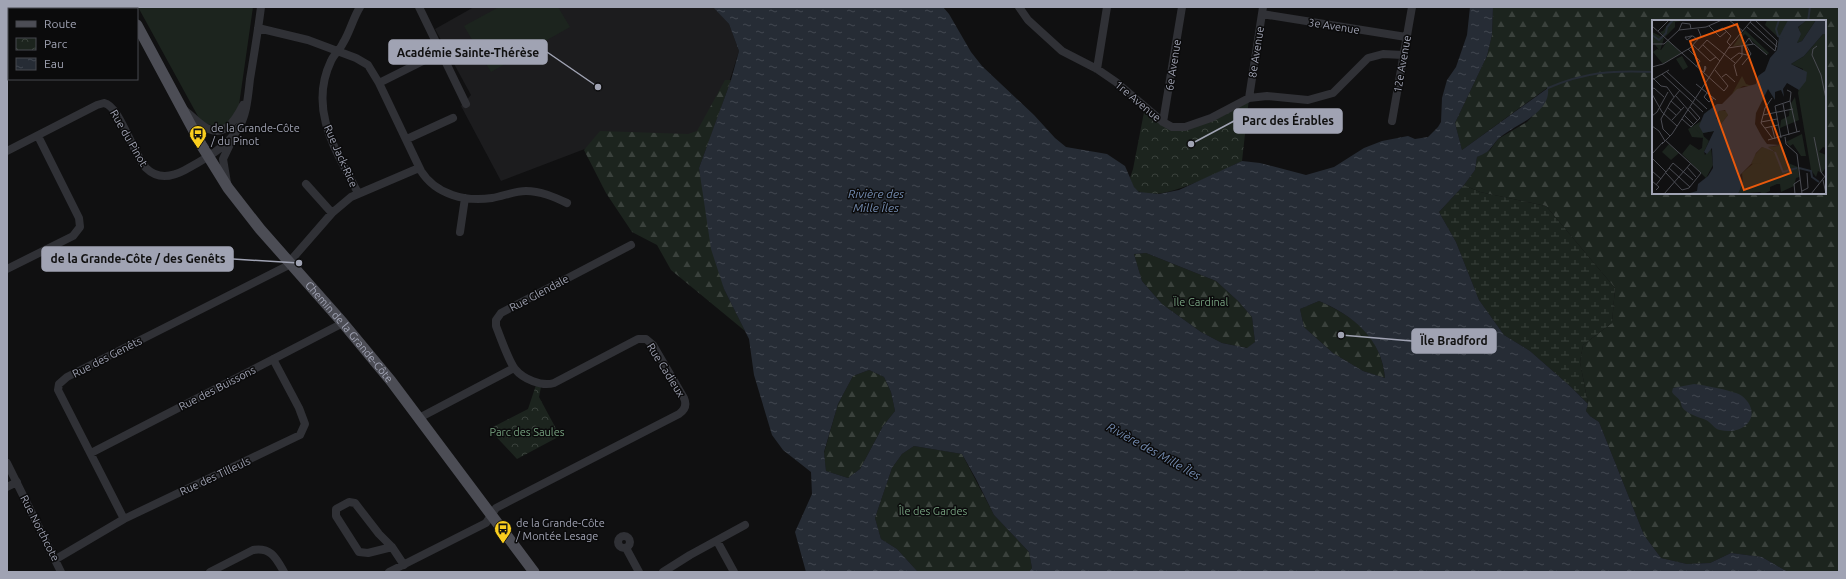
<svg xmlns="http://www.w3.org/2000/svg" width="1846" height="579" font-family="Ubuntu,sans-serif">
<defs>
<pattern id="forest-firs" width="22" height="20" patternUnits="userSpaceOnUse"><rect width="22" height="20" fill="#1c241e"/><path d="M5 1l3.5 6h-7zM16 11l3.5 6h-7z" fill="#3a413c"/></pattern>
<pattern id="wetland-marsh" width="20" height="14" patternUnits="userSpaceOnUse"><rect width="20" height="14" fill="#1c241e"/><path d="M1 5h8M5 5V1M11 12h8M15 12V8" fill="none" stroke="#3a413c"/></pattern>
<pattern id="park-crowns" width="20" height="18" patternUnits="userSpaceOnUse"><rect width="20" height="18" fill="#1c241e"/><path d="M2 6a3 3 0 1 1 6 0M12 15a3 3 0 1 1 6 0" fill="none" stroke="#3a413c"/></pattern>
<pattern id="water-ripples" width="26" height="14" patternUnits="userSpaceOnUse"><rect width="26" height="14" fill="#262c35"/><path d="M2 4q2-2 4 0t4 0M15 11q2-2 4 0t4 0" fill="none" stroke="#424750"/></pattern>
</defs>
<rect width="100%" height="100%" fill="#101011"/>
<!-- built -->
<path fill="#1c1c1e" d="M 474,7 L 714,7 L 729,24 L 739,51 L 709,146 L 611,139 L 501,181 L 461,106 L 471,95 L 435,29 Z"/>
<!-- grass -->
<path fill="#1c241e" d="M 138,7 L 253,7 L 239,105 C 230,126 220,132 200,120 Z
M 499,7 L 558,7 L 570,27 L 491,72 L 464,26 Z"/>
<!-- forest -->
<path fill="url(#forest-firs)" fill-rule="evenodd" d="M 1493,7 L 1839,7 L 1839,572 L 1788,572 L 1762,557 L 1731,553 L 1710,563 L 1687,564 L 1661,558 L 1644,535 L 1599,422 L 1590,416 L 1586,411 L 1588,404 L 1580,362 L 1583,345 L 1612,323 L 1615,288 L 1546,206 L 1480,192 L 1464,185 L 1475,170 L 1477,157 L 1490,150 L 1498,139 L 1527,122 L 1543,105 L 1547,88 L 1462,150 L 1455,123 L 1487,56 L 1492,35 ZM 1653,21 L 1825,21 L 1825,193 L 1653,193 Z
M 725,80 L 731,80 L 699,168 L 724,289 L 745,331 L 671,270 L 657,245 L 632,232 L 606,193 L 584,150 L 600,131 L 688,134 L 697,131 Z
M 1146,253 L 1216,281 L 1238,301 L 1252,317 L 1255,342 L 1248,348 L 1222,343 L 1201,332 L 1162,304 L 1142,281 L 1134,254 Z
M 1319,301 C 1355,317 1381,337 1385,378 L 1363,371 L 1333,353 L 1304,327 L 1300,309 Z
M 869,370 L 884,377 L 891,392 L 895,411 L 883,426 L 860,469 L 848,478 L 826,471 L 824,453 L 838,404 L 853,376 Z
M 914,446 L 962,454 L 994,515 L 1029,552 L 1032,568 L 1029,572 L 918,572 L 897,549 L 881,539 L 875,518 L 892,468 L 902,454 Z"/>
<!-- wetland -->
<path fill="url(#wetland-marsh)" d="M 1464,185 L 1480,192 L 1546,206 L 1615,288 L 1612,323 L 1583,345 L 1580,362 L 1588,404 L 1571,387 L 1530,351 L 1504,335 L 1479,300 L 1456,242 L 1439,212 Z"/>
<!-- park -->
<path fill="url(#park-crowns)" d="M 1249,98 L 1242,161 C 1220,171 1161,204 1138,191 C 1133,188 1132,183 1130,178 L 1133,169 L 1145,107 L 1163,122 L 1185,127 Z
M 536,385 L 541,387 L 539,397 L 560,436 L 517,459 L 489,429 L 528,409 Z"/>
<!-- water -->
<path fill="url(#water-ripples)" fill-rule="evenodd" d="M 713,7 L 943,7 L 949,14 L 971,52 L 982,66 L 1034,115 L 1055,138 L 1066,147 L 1107,154 L 1125,166 L 1134,187 L 1139,192 L 1159,194 L 1179,190 L 1242,161 L 1260,163 L 1306,175 L 1334,167 L 1364,148 L 1382,141 L 1408,136 L 1415,139 L 1428,137 L 1438,127 L 1441,122 L 1442,98 L 1447,80 L 1456,67 L 1467,35 L 1470,7 L 1493,7 L 1492,35 L 1487,56 L 1455,123 L 1462,150 L 1548,88 C 1551,114 1513,125 1498,139 C 1495,142 1493,146 1490,149 C 1487,153 1481,155 1477,157 L 1475,170 L 1464,185 L 1439,212 L 1456,242 L 1479,300 L 1504,335 L 1530,351 L 1571,387 L 1588,404 L 1586,411 L 1590,416 L 1599,422 L 1644,535 L 1661,558 L 1687,564 L 1710,563 L 1731,553 L 1762,557 L 1788,572 L 1029,572 L 1032,568 L 1029,552 L 994,515 L 976,479 L 962,454 L 914,446 L 902,454 L 892,468 L 875,518 L 881,539 L 897,549 L 918,572 L 806,572 L 795,532 L 812,494 L 811,472 L 783,450 L 772,435 L 754,375 L 749,339 L 724,289 L 711,249 L 699,168 L 731,80 L 739,51 L 729,24 ZM 1146,253 L 1216,281 L 1238,301 L 1252,317 L 1255,342 L 1247,348 L 1222,343 L 1201,332 L 1162,304 L 1142,281 L 1134,254 ZM 1319,301 C 1353,315 1382,339 1385,378 L 1363,371 L 1333,353 L 1304,327 L 1300,309 ZM 869,370 L 884,377 L 891,392 L 895,411 L 883,426 L 860,469 L 848,478 L 826,471 L 824,452 L 838,404 L 853,376 Z
M 1694,384 C 1703,385 1736,391 1742,396 C 1764,414 1745,436 1720,430 C 1714,429 1712,423 1706,420 C 1699,417 1686,414 1682,407 C 1681,405 1681,402 1680,401 C 1678,397 1674,396 1672,392 L 1673,388 Z"/>
<g fill="none" stroke-linecap="round" stroke-linejoin="round">
<!-- stream -->
<path stroke="#262c35" stroke-width="2" d="M 1808,21 L 1810,7
M 1548,88 C 1585,72 1613,70 1653,72"/>
<!-- minor -->
<path stroke="#303136" stroke-width="8" d="M 419,7 L 466,104
M 1019,7 L 1028,20 L 1062,51 L 1097,69 L 1116,82 L 1163,122 L 1172,127 L 1185,127 L 1211,118 L 1249,98 L 1267,96 L 1308,100 L 1333,93 L 1368,58 L 1383,54 L 1403,55
M 7,9 L 11,7
M 1262,14 L 1406,37
M 258,28 L 308,40 L 356,58 L 368,65 L 379,83 L 421,171 C 436,195 466,202 492,198 C 504,196 514,191 526,191 C 541,191 554,197 567,203
M 1097,69 L 1107,7
M 379,83 L 425,60
M 1249,98 L 1263,7
M 183,109 C 190,114 195,120 202,125 C 223,141 235,121 243,105
M 1392,121 L 1412,7
M 1163,122 L 1182,7
M 407,139 L 453,118
M 7,151 L 97,105 L 104,103 C 120,106 133,154 146,168 C 158,180 172,177 185,170 C 203,160 226,148 238,129 C 247,115 248,96 250,79 C 254,55 258,31 261,7
M 227,183 L 223,159 L 233,138
M 306,184 L 332,213
M 358,193 C 336,151 308,109 331,61 C 334,54 340,50 343,43 C 350,32 353,18 360,7
M 460,232 L 465,198
M 7,269 L 73,236 L 80,227 L 79,218 L 38,136
M 419,418 L 514,368
M 91,453 L 343,323
M 7,463 L 61,572
M 7,487 L 17,482
M 124,519 L 58,390 L 59,384 L 67,377 L 285,267 L 332,213 L 351,197 L 419,168
M618 542a6 6 0 1 1 12 0a6 6 0 1 1-12 0Z
M 717,541 L 734,572
M 392,547 L 368,553 L 359,552 L 336,516 L 336,509 L 349,502 L 355,503 L 379,534 L 392,547 L 404,565
M 626,548 L 639,572
M 56,559 L 124,519 L 300,435 L 305,424 L 299,408 L 273,359
M 210,572 L 253,550 C 271,547 276,558 284,572
M 389,572 L 486,523 L 496,508 L 679,414 C 685,410 687,405 684,398 L 653,345 L 646,339 L 638,339 L 554,383 C 542,387 523,379 515,369 C 509,362 500,336 496,326 L 496,320 L 501,313 L 631,245
M 663,572 L 690,555 L 745,525"/>
<!-- major -->
<g stroke="#4c4d55" stroke-width="11">
<path d="M 127,7 L 128,9"/>
<path id="s1" d="M 137,25 L 202,146 L 228,188 L 260,229 L 343,323 L 391,381 L 534,572"/>
</g>
</g>
<!-- icons -->
<defs>
<symbol id="bus-pin" viewBox="-11 -11 22 30"><path d="M0 17L-7.5 6A9.5 9.5 0 1 1 7.5 6Z" fill="#face1e" stroke="#0b0b0c"/><path d="M-5-6H5V4H4V6H2V4H-2V6H-4V4H-5ZM-3.5-4V0h7V-4ZM-3.5 1.2v1.5H-2V1.2ZM2 1.2v1.5H3.5V1.2Z" fill="#111"/></symbol>
</defs>
<g fill-rule="evenodd">
<use href="#bus-pin" x="188" y="124" width="20" height="27"/>
<use href="#bus-pin" x="493" y="519" width="20" height="27"/>
</g>
<g text-anchor="middle" dominant-baseline="central" stroke-width="3" stroke-linejoin="round" paint-order="stroke">
<!-- street labels -->
<g font-size="11" fill="#a0a3b3" stroke="#0b0b0c">
<text transform="translate(1334 26) rotate(9)">3e Avenue</text>
<text transform="translate(1256 52) rotate(-81)">8e Avenue</text>
<text transform="translate(1402 64) rotate(-80)">12e Avenue</text>
<text transform="translate(1173 65) rotate(-81)">6e Avenue</text>
<text transform="translate(1138 101) rotate(40)">1re Avenue</text>
<text transform="translate(129 138) rotate(60)">Rue du Pinot</text>
<text transform="translate(341 156) rotate(66)">Rue Jack-Rice</text>
<text transform="translate(539 293) rotate(-28)">Rue Glendale</text>
<text stroke="none"><textPath href="#s1" startOffset="375">Chemin de la Grande-Côte</textPath></text>
<text transform="translate(107 357) rotate(-27)">Rue des Genêts</text>
<text transform="translate(666 370) rotate(58)">Rue Cadieux</text>
<text transform="translate(217 388) rotate(-27)">Rue des Buissons</text>
<text transform="translate(215 476) rotate(-25)">Rue des Tilleuls</text>
<text transform="translate(40 528) rotate(63)">Rue Northcote</text>
</g>
<!-- poi labels -->
<g font-size="11" fill="#a0a3b3" stroke="#0b0b0c" text-anchor="start">
<text x="211" y="128">de la Grande-Côte<tspan x="211" dy="13">/ du Pinot</tspan></text>
<text x="516" y="523">de la Grande-Côte<tspan x="516" dy="13">/ Montée Lesage</tspan></text>
</g>
<!-- park labels -->
<g font-size="11" fill="#759f7e" stroke="#0b0b0c">
<text x="1201" y="302">Ïle Cardinal</text>
<text x="527" y="432">Parc des Saules</text>
<text x="933" y="511">Île des Gardes</text>
</g>
<!-- water labels -->
<g font-size="12" font-style="italic" fill="#748cb1" stroke="#0b0b0c">
<text x="876" y="193">Rivière des<tspan x="876" dy="14">Mille Îles</tspan></text>
<text transform="translate(1154 451) rotate(29)">Rivière des Mille Îles</text>
</g>
</g>
<!-- overview -->
<g transform="translate(1652 20)">
<rect width="174" height="174" fill="#101011"/>
<path d="M 93,10 L 117,33 L 115,35 L 93,14 L 89,18 L 93,21 L 92,25 L 81,26 ZM 30,36 L 36,47 L 31,50 L 24,39 Z" fill="#1c241e"/>
<path d="M 19,0 L 37,0 L 23,2 L 23,7 L 13,17 L 8,12 L 11,11 ZM 115,0 L 136,0 L 128,19 L 113,5 ZM 164,0 L 150,21 L 145,23 L 148,11 L 146,8 L 152,1 ZM 0,12 L 12,18 L 8,31 L 0,21 ZM 171,14 L 174,14 L 174,128 L 171,127 L 167,132 L 174,135 L 174,147 L 170,153 L 166,151 L 164,157 L 159,150 L 146,73 L 151,49 L 139,44 L 152,36 ZM 90,56 L 94,64 L 100,66 L 91,66 L 80,74 ZM 143,77 L 147,100 L 128,108 L 129,100 L 137,96 L 138,85 ZM 68,90 L 75,91 L 76,95 L 69,104 L 64,98 ZM 150,114 L 154,136 L 149,136 L 141,124 L 138,126 L 134,122 ZM 129,122 L 136,143 L 146,147 L 147,157 L 144,158 L 142,166 L 129,172 L 128,164 L 125,164 L 118,167 L 118,171 L 111,174 L 108,172 L 86,174 L 91,163 L 90,153 L 103,142 L 113,128 L 122,131 L 115,127 L 126,126 Z" fill="#1c241e"/>
<path d="M 57,90 L 62,111 L 51,113 L 52,118 L 40,117 L 36,109 L 51,100 L 52,94 ZM 110,127 L 113,128 L 113,135 L 109,143 L 99,144 L 102,136 Z" fill="#1c241e"/>
<path d="M 16,20 L 29,33 L 11,44 L 1,32 L 5,29 L 9,30 ZM 40,106 L 57,121 L 52,132 L 53,135 L 59,128 L 61,145 L 54,158 L 30,134 L 38,124 L 47,130 L 50,128 L 51,117 ZM 17,124 L 27,133 L 19,140 L 10,132 Z" fill="#1c241e"/>
<path d="M 136,0 L 155,0 L 146,7 L 149,14 L 145,23 L 150,21 L 164,0 L 174,0 L 174,14 L 171,14 L 152,36 L 139,44 L 155,52 L 154,61 L 147,70 L 135,63 L 131,69 L 132,77 L 129,70 L 123,72 L 123,80 L 116,69 L 104,93 L 103,104 L 110,117 L 115,124 L 128,125 L 116,127 L 123,132 L 110,127 L 104,133 L 99,144 L 88,155 L 91,163 L 86,174 L 34,174 L 45,171 L 46,164 L 56,156 L 61,148 L 60,128 L 55,134 L 52,132 L 62,111 L 51,113 L 47,106 L 52,94 L 65,84 L 70,84 L 85,69 L 104,64 L 106,56 L 113,51 L 118,38 L 125,30 L 127,17 ZM 73,90 L 76,95 L 69,104 L 64,98 L 67,91 Z" fill="#262c35" fill-rule="evenodd"/>
<path fill="none" stroke="#262c35" stroke-width="2" d="M 127,0 L 124,9 L 126,16 L 131,18M 0,15 L 7,20 L 14,13 L 15,7 L 21,0M 123,132 L 131,152 L 145,148M 147,148 L 159,151 L 160,157 L 167,162"/>
<path fill="none" stroke="#4a4b52" stroke-width="1" d="M 77,0 L 91,11M 98,2 L 125,27M 0,6 L 72,71 L 76,66 L 63,50M 57,6 L 68,17 L 75,11M 95,7 L 123,31 L 125,21 L 103,0M 27,10 L 30,3 L 38,4 L 39,9M 6,11 L 17,0M 62,12 L 71,8 L 79,16 L 75,22 L 79,26M 40,16 L 35,20 L 33,17 L 35,17 L 39,16 L 41,16 L 46,20M 0,24 L 12,24 L 27,10 L 54,7 L 70,0M 41,25 L 58,41 L 64,37M 51,25 L 68,41M 92,25 L 97,18 L 101,24M 165,26 L 161,29 L 160,35 L 169,55 L 174,79M 76,28 L 102,24 L 115,35M 36,29 L 48,41 L 44,47M 46,30 L 55,20 L 83,43M 79,39 L 87,33 L 95,35M 90,45 L 99,34 L 94,25M 0,47 L 11,44 L 38,28 L 49,16 L 46,9M 14,51 L 55,89M 51,53 L 52,52 L 54,48 L 53,46 L 52,52M 10,54 L 51,92M 85,56 L 82,45 L 90,36 L 90,26M 0,57 L 9,66 L 15,67 L 22,77M 70,57 L 74,54 L 83,62M 0,60 L 17,50M 44,64 L 64,80M 0,69 L 2,68 L 12,77M 135,70 L 139,72 L 138,81 L 145,112M 55,73 L 52,77 L 57,82 L 62,78M 0,74 L 10,92 L 25,106M 23,75 L 45,100M 120,78 L 113,88 L 109,103 L 121,119M 19,81 L 29,90M 131,84 L 137,115M 15,87 L 24,95M 32,95 L 41,104M 111,95 L 141,89M 0,96 L 5,92 L 16,72M 30,99 L 39,107 L 48,98 L 38,87M 20,100 L 32,87M 109,102 L 125,99M 0,106 L 7,111 L 13,121M 120,107 L 123,119M 113,108 L 126,105M 18,116 L 11,109 L 9,99 L 19,81 L 28,70M 133,117 L 134,124 L 145,134 L 150,174M 162,117 L 169,152 L 173,157M 129,118 L 123,86 L 138,81M 13,120 L 49,153 L 37,168 L 30,170 L 14,153M 116,120 L 148,111M 10,124 L 20,114 L 77,27 L 100,0M 0,134 L 11,122M 0,138 L 14,152M 35,147 L 44,157M 17,148 L 38,167M 0,151 L 9,159M 171,160 L 174,174M 0,161 L 7,167 L 4,170M 4,165 L 21,143 L 41,160M 150,171 L 156,168 L 155,153M 12,174 L 39,143M 143,174 L 142,164 L 148,160M 159,174 L 174,155"/>
<path fill="#e8590c" fill-opacity="0.15" stroke="#e8590c" stroke-width="2" d="M 85,4 L 139,153 L 92,170 L 38,21 Z"/>
<rect width="174" height="174" fill="none" stroke="#a0a3b3" stroke-width="2"/>
</g>
<!-- callouts -->
<path fill="none" stroke="#a0a3b3" stroke-width="1.5" d="M598 87L547 52M1191 144L1234 121M299 263L233 259M1341 335L1412 341"/>
<g fill="#a0a3b3" stroke="#0b0b0c" stroke-width="1.5">
<circle cx="598" cy="87" r="4"/>
<circle cx="1191" cy="144" r="4"/>
<circle cx="299" cy="263" r="4"/>
<circle cx="1341" cy="335" r="4"/>
</g>
<g fill="#a0a3b3" stroke="#a0a3b3" stroke-width="1.5">
<rect x="389" y="40" width="158" height="24" rx="4"/>
<rect x="1234" y="109" width="108" height="24" rx="4"/>
<rect x="42" y="247" width="191" height="24" rx="4"/>
<rect x="1412" y="329" width="84" height="24" rx="4"/>
</g>
<g font-size="12" text-anchor="middle" font-weight="bold" fill="#111">
<text x="468" y="57">Académie Sainte-Thérèse</text>
<text x="1288" y="125">Parc des Érables</text>
<text x="138" y="263">de la Grande-Côte / des Genêts</text>
<text x="1454" y="345">Ïle Bradford</text>
</g>
<!-- border -->
<rect width="1846" height="579" fill="none" stroke="#a0a3b3" stroke-width="16"/>
<!-- legend -->
<rect x="8" y="8" width="130" height="72" fill="#0b0b0c" stroke="#47484f"/>
<rect x="16" y="21" width="20" height="6" fill="#4c4d55" stroke="#47484f"/>
<text x="44" y="28" font-size="12" fill="#a0a3b3">Route</text>
<rect x="16" y="38" width="20" height="12" fill="url(#park-crowns)" stroke="#47484f"/>
<text x="44" y="48" font-size="12" fill="#a0a3b3">Parc</text>
<rect x="16" y="58" width="20" height="12" fill="url(#water-ripples)" stroke="#47484f"/>
<text x="44" y="68" font-size="12" fill="#a0a3b3">Eau</text>
</svg>
